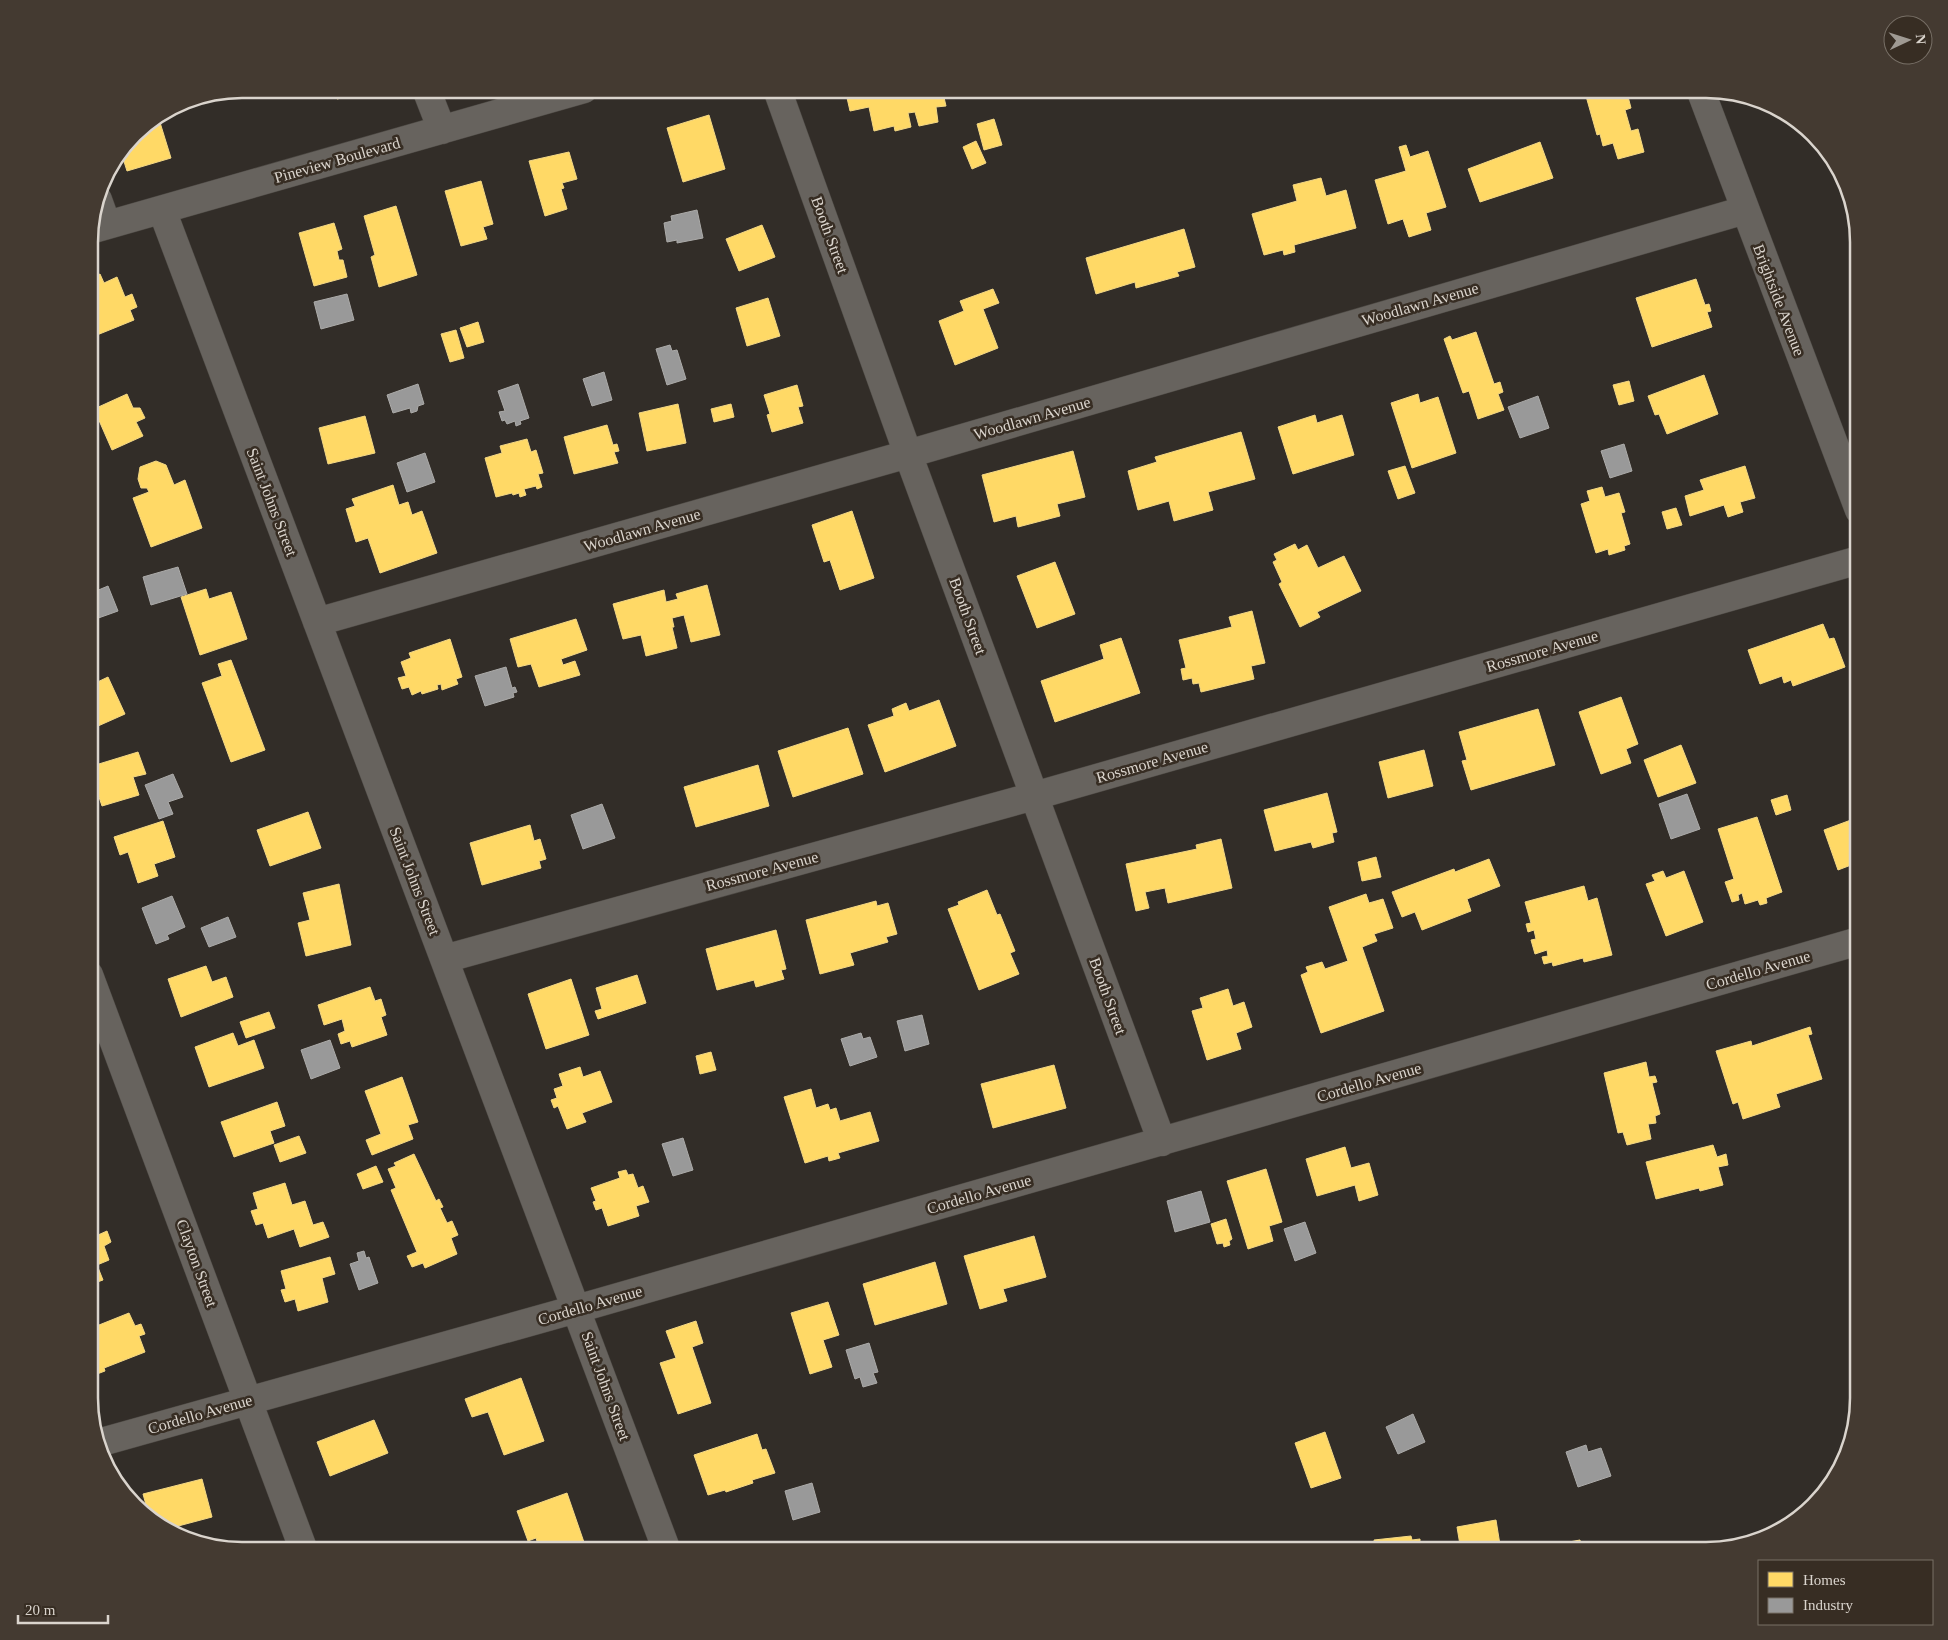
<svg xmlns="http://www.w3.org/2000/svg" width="1948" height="1640" font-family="Georgia,serif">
<rect width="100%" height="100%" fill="#322d28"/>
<!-- homes -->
<path fill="#ffd966" stroke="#f4d885" d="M 335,89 L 373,89 L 374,91 L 337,99 Z
M 845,89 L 942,89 L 946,106 L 936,107 L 938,122 L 919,126 L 915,112 L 908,113 L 911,127 L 895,131 L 894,126 L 874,131 L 869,107 L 850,111 Z
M 978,89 L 998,89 L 998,90 L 979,94 Z
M 1584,89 L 1626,89 L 1631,108 L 1625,110 L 1631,131 L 1638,129 L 1644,152 L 1618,159 L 1613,143 L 1603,146 L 1600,134 L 1597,135 Z
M 709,115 L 725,169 L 683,182 L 667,128 Z
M 158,116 L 171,158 L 127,171 L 121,152 L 141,127 Z
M 994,119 L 1002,145 L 984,150 L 977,124 Z
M 976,141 L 986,163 L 972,169 L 963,147 Z
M 1540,142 L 1553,178 L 1480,202 L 1468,169 Z
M 1406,145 L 1410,157 L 1428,151 L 1446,207 L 1426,213 L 1431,230 L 1409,237 L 1403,219 L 1388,224 L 1375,180 L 1406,171 L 1399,147 Z
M 569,152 L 577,179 L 562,183 L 564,188 L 561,189 L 567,209 L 545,216 L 529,161 Z
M 1321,178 L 1326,196 L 1346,190 L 1356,228 L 1294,245 L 1295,252 L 1284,255 L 1283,250 L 1264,255 L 1252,214 L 1297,201 L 1293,185 Z
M 481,181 L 493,224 L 483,227 L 487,239 L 461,246 L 445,191 Z
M 396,206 L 417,275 L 379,287 L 371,257 L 375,255 L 364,216 Z
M 334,223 L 342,249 L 337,251 L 339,260 L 343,260 L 347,277 L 314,286 L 299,233 Z
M 762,225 L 775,257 L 739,271 L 726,239 Z
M 1184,229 L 1195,267 L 1177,272 L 1179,276 L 1136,288 L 1135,282 L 1096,294 L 1086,258 Z
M 100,274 L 104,283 L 117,277 L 125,297 L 132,294 L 137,307 L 130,310 L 134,320 L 92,337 L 89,330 L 89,279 Z
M 1696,279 L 1705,305 L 1709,304 L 1711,311 L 1707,312 L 1712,327 L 1652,347 L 1636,298 Z
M 993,289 L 999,303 L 983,309 L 998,348 L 955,365 L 939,321 L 964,311 L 960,301 Z
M 768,298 L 780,336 L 747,346 L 736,308 Z
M 478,322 L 484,342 L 467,347 L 460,328 Z
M 456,330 L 464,358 L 450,362 L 441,334 Z
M 1476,332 L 1494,384 L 1500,382 L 1503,392 L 1498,394 L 1504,410 L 1478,419 L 1469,391 L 1463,393 L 1444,339 L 1450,336 L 1452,340 Z
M 1704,375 L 1718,414 L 1667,434 L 1659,414 L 1655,415 L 1648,396 Z
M 1629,381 L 1634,401 L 1619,405 L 1613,385 Z
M 797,385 L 803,406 L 798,407 L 803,423 L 772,432 L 767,415 L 770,414 L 764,395 Z
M 127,394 L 133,408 L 140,408 L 145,418 L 136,422 L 143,436 L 112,450 L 94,409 Z
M 1418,394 L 1420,403 L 1438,397 L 1456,453 L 1412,468 L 1391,403 Z
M 678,404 L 686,443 L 647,451 L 639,413 Z
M 731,404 L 734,417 L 714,422 L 711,409 Z
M 1315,415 L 1317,423 L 1342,415 L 1354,455 L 1293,474 L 1278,427 Z
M 365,416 L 375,453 L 328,464 L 319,428 Z
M 607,425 L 613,445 L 617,444 L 619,451 L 614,452 L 618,463 L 574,474 L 564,437 Z
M 1241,432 L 1255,479 L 1208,492 L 1213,510 L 1174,521 L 1169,501 L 1138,510 L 1128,471 L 1157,462 L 1155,457 Z
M 527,439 L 531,452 L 536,450 L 543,473 L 538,474 L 542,487 L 537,489 L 536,486 L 524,489 L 526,495 L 520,497 L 519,493 L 513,495 L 512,493 L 496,497 L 485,458 L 502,453 L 500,446 Z
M 1073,451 L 1085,497 L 1057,504 L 1060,516 L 1018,527 L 1016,516 L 994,522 L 982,475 Z
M 156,461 L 166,465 L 174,485 L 185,480 L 202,528 L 151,547 L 133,498 L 149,492 L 147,488 L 141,488 L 138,479 L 140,467 Z
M 1405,466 L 1415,493 L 1398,499 L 1388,471 Z
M 1745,466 L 1755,498 L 1740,502 L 1743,512 L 1728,517 L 1724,505 L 1690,516 L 1685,496 L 1704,490 L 1700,480 Z
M 393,485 L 399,505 L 408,502 L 412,515 L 422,511 L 437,553 L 380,573 L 368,538 L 356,542 L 346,509 L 355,506 L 352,499 Z
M 1602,487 L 1605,497 L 1619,493 L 1625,512 L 1621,513 L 1630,544 L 1624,546 L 1625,550 L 1609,555 L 1608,549 L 1596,553 L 1581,504 L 1590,501 L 1587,491 Z
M 1676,508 L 1682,525 L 1667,529 L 1662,512 Z
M 852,511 L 874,578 L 840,590 L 830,560 L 824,562 L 812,525 Z
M 1295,544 L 1298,550 L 1307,545 L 1318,568 L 1344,556 L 1361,591 L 1317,612 L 1320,617 L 1300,627 L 1279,584 L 1282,582 L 1273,562 L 1277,560 L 1274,554 Z
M 1055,562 L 1075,614 L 1037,628 L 1017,576 Z
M 707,585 L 720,635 L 691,642 L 684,615 L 672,618 L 674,627 L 672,627 L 677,648 L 646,656 L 641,635 L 623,639 L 613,604 L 664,590 L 666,602 L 678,599 L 676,594 Z
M 206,589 L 209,599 L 231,592 L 247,639 L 200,655 L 181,597 Z
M 1252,611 L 1265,663 L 1251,666 L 1254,679 L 1201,692 L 1199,683 L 1193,684 L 1192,678 L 1183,680 L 1181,669 L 1186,668 L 1179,640 L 1232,627 L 1229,617 Z
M 576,619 L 587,650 L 561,659 L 563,665 L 575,661 L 580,675 L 539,687 L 531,664 L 518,667 L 510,639 Z
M 1823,624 L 1829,639 L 1834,638 L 1845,667 L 1793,686 L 1791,680 L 1784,683 L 1782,676 L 1760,684 L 1748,650 Z
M 1121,638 L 1140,693 L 1055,722 L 1041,681 L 1104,659 L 1100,645 Z
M 450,639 L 462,677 L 456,679 L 458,684 L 442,690 L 441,684 L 437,685 L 438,689 L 422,694 L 421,691 L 412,695 L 409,687 L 402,689 L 398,678 L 406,676 L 401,662 L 411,658 L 409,653 Z
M 231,660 L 265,750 L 231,762 L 202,683 L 222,676 L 218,664 Z
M 108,677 L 125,714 L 89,730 L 89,686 Z
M 1621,697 L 1638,744 L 1626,749 L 1631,763 L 1601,774 L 1579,712 Z
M 939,700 L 956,746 L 885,772 L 868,725 L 894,716 L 892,709 L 906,703 L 909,711 Z
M 1538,709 L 1555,765 L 1471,790 L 1462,761 L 1467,760 L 1459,732 Z
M 848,728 L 863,774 L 793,797 L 778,751 Z
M 1681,745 L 1696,783 L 1658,797 L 1644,760 Z
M 1424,750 L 1433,786 L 1388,798 L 1379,762 Z
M 138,752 L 146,774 L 133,777 L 139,795 L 102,806 L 89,767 Z
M 758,765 L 769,806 L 696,827 L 684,787 Z
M 1327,793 L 1337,832 L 1332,833 L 1334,842 L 1313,848 L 1311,842 L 1275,851 L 1264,810 Z
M 1787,795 L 1791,810 L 1776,815 L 1771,800 Z
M 308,812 L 321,848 L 270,866 L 257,830 Z
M 1757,817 L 1782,892 L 1766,898 L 1767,903 L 1760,905 L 1758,900 L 1745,904 L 1742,893 L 1738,895 L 1739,900 L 1732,902 L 1725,882 L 1734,879 L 1718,829 Z
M 1859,817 L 1859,862 L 1838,870 L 1824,830 Z
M 163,821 L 175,857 L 154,864 L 158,876 L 138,883 L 128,852 L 120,855 L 114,837 Z
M 530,825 L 534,841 L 540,839 L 546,859 L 539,861 L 541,868 L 482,885 L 470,843 Z
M 1221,839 L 1232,888 L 1168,903 L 1165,888 L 1145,892 L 1149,908 L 1136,911 L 1126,864 L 1197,849 L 1196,845 Z
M 1376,857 L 1381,877 L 1362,881 L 1358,862 Z
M 1489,859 L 1500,886 L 1467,899 L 1471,911 L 1422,930 L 1415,912 L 1402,917 L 1392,892 L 1454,869 L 1455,872 Z
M 1663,871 L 1666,878 L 1684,871 L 1703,922 L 1666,936 L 1646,884 L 1655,881 L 1652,875 Z
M 339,884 L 351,945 L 306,956 L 298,923 L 310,920 L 303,893 Z
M 1584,886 L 1588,901 L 1597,898 L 1612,955 L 1584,962 L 1583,958 L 1553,966 L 1552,962 L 1544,964 L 1542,957 L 1548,956 L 1547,950 L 1535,954 L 1531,940 L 1536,939 L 1534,930 L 1528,932 L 1526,924 L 1531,923 L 1525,902 Z
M 987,890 L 997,915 L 1000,914 L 1015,951 L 1010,953 L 1019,974 L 979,990 L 948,909 L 959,905 L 958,902 Z
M 1366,894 L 1369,903 L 1383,899 L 1393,928 L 1374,934 L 1377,941 L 1362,947 L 1384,1011 L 1321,1033 L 1301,975 L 1308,972 L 1306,967 L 1322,962 L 1325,969 L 1348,961 L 1329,907 Z
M 876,901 L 877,906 L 888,903 L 897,934 L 886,937 L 888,942 L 850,953 L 854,965 L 820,974 L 806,920 Z
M 776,930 L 786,969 L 781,970 L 784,979 L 756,987 L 754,980 L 717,990 L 706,949 Z
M 206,966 L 212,982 L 226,977 L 233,997 L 181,1017 L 168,979 Z
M 637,975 L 646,1003 L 598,1019 L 595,1011 L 602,1009 L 596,988 Z
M 571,979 L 589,1035 L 546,1049 L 528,994 Z
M 370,987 L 375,1001 L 381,999 L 386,1015 L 381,1017 L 387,1035 L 352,1047 L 350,1041 L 341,1044 L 338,1034 L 345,1031 L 342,1019 L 324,1025 L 318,1005 Z
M 1228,989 L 1233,1006 L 1244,1002 L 1252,1027 L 1236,1033 L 1241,1049 L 1207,1060 L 1192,1011 L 1203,1008 L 1200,998 Z
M 269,1012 L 275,1028 L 246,1038 L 240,1022 Z
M 1810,1027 L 1812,1034 L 1808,1035 L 1822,1079 L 1776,1094 L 1780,1107 L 1743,1119 L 1738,1102 L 1733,1104 L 1716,1051 L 1751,1041 L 1752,1046 Z
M 233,1033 L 238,1046 L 254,1040 L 264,1068 L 209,1087 L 195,1047 Z
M 711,1052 L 716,1070 L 700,1074 L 696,1056 Z
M 1646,1062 L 1649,1077 L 1655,1076 L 1657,1082 L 1652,1083 L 1660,1114 L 1655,1116 L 1656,1123 L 1648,1124 L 1651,1139 L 1627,1145 L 1623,1132 L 1618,1133 L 1604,1073 Z
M 1054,1065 L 1066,1108 L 993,1128 L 981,1084 Z
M 580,1067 L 583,1077 L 600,1071 L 612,1102 L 582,1113 L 586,1122 L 567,1129 L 558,1106 L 554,1108 L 551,1100 L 557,1098 L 554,1089 L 563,1086 L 559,1074 Z
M 402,1077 L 418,1122 L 408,1125 L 413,1139 L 372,1155 L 366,1140 L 381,1134 L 365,1091 Z
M 811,1089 L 816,1108 L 828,1104 L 830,1110 L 836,1108 L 840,1121 L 870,1112 L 879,1141 L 838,1153 L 840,1158 L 829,1161 L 828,1156 L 805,1163 L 784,1097 Z
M 277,1102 L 285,1126 L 270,1131 L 274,1143 L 234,1157 L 221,1122 Z
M 299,1136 L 306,1153 L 280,1162 L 274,1145 Z
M 1713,1145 L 1717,1157 L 1726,1154 L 1728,1165 L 1718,1167 L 1723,1185 L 1700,1191 L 1699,1188 L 1656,1199 L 1646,1162 Z
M 1345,1147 L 1351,1168 L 1369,1163 L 1378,1195 L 1359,1201 L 1355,1185 L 1317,1196 L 1306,1159 Z
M 414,1154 L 436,1201 L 439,1199 L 443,1207 L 440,1208 L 447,1223 L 452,1221 L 458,1235 L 451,1238 L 457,1254 L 425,1268 L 423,1263 L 412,1267 L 407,1256 L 417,1252 L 391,1190 L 396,1188 L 388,1169 L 396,1166 L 394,1163 Z
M 376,1166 L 383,1182 L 363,1189 L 357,1174 Z
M 1266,1169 L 1282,1222 L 1269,1226 L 1273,1241 L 1248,1249 L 1227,1181 Z
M 626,1170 L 628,1175 L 633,1174 L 638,1188 L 643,1186 L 649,1202 L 636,1206 L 639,1216 L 608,1226 L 602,1208 L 596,1210 L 593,1202 L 596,1201 L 591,1188 L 620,1178 L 618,1172 Z
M 285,1183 L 292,1205 L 305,1201 L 313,1225 L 323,1222 L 329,1237 L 300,1247 L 294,1229 L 268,1238 L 263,1223 L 256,1225 L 251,1211 L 258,1209 L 253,1193 Z
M 1226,1219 L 1232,1239 L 1229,1241 L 1230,1245 L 1224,1247 L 1223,1243 L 1217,1244 L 1211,1224 Z
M 93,1221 L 98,1235 L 107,1231 L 111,1242 L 104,1246 L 109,1260 L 97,1265 L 103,1280 L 89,1285 L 89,1222 Z
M 1034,1236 L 1046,1277 L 1003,1289 L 1007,1301 L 980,1309 L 964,1256 Z
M 330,1257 L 335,1274 L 322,1278 L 328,1302 L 298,1311 L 295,1299 L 285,1302 L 281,1290 L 286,1289 L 281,1271 Z
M 935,1262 L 947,1304 L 875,1325 L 863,1284 Z
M 828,1302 L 839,1335 L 823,1340 L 832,1367 L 810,1374 L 791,1313 Z
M 129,1313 L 135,1326 L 141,1324 L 145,1334 L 139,1336 L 145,1352 L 104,1368 L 105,1371 L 89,1377 L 89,1329 Z
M 696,1321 L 703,1343 L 692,1347 L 711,1403 L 678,1414 L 660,1363 L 676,1358 L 666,1331 Z
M 521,1378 L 544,1441 L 504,1455 L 488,1412 L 472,1417 L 465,1399 Z
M 374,1420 L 388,1453 L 330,1476 L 317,1442 Z
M 1325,1432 L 1341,1478 L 1311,1488 L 1295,1443 Z
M 757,1434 L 762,1450 L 766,1449 L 775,1473 L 752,1480 L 753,1483 L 726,1492 L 725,1490 L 708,1495 L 694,1455 Z
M 202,1479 L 212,1517 L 167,1529 L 150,1519 L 143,1494 Z
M 567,1493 L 587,1551 L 540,1551 L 536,1538 L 528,1541 L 517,1511 Z
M 1496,1520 L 1501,1551 L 1461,1551 L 1457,1527 Z
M 1411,1536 L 1412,1540 L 1420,1539 L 1420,1545 L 1427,1545 L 1428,1551 L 1376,1551 L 1374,1540 Z
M 1580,1540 L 1582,1551 L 1570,1551 L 1569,1542 Z
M 1559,1546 L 1561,1551 L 1541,1551 Z"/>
<!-- industry -->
<path fill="#999" stroke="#acaba9" d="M 697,210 L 703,238 L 677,243 L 677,240 L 667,242 L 664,223 L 672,221 L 671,216 Z
M 347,294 L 354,320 L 321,329 L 314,302 Z
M 670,345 L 672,351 L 677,350 L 686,379 L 667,385 L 656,349 Z
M 604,372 L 612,400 L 592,406 L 583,379 Z
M 418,384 L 424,404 L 418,406 L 417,411 L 411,413 L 410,408 L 393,413 L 387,395 Z
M 518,384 L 529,418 L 520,421 L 521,424 L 516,426 L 515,421 L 507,424 L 505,420 L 502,421 L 499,412 L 505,411 L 498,391 Z
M 1538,396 L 1549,428 L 1520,438 L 1508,407 Z
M 1624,444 L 1632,471 L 1610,478 L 1601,451 Z
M 425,453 L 435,482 L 407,492 L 397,463 Z
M 178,567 L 187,594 L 151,605 L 143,577 Z
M 108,586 L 118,611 L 90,621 L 89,594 Z
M 506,667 L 512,688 L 515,687 L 517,692 L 513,693 L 514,697 L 485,706 L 475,676 Z
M 173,774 L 183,797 L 168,802 L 173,814 L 159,819 L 145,785 Z
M 1687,794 L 1700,829 L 1671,839 L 1659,804 Z
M 602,804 L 615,838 L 583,849 L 571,815 Z
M 172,896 L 185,927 L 167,935 L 169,939 L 156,944 L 142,908 Z
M 228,917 L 236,937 L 209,947 L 201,928 Z
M 922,1015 L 929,1044 L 905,1051 L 897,1021 Z
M 861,1033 L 863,1039 L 870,1037 L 877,1057 L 850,1066 L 841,1039 Z
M 330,1040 L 340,1068 L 311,1079 L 301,1050 Z
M 683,1138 L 693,1170 L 673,1176 L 662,1144 Z
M 1201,1191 L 1210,1222 L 1175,1232 L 1167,1201 Z
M 1305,1222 L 1316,1253 L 1295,1261 L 1284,1229 Z
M 364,1251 L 366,1258 L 369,1257 L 378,1283 L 359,1290 L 350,1264 L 359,1261 L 357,1253 Z
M 869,1343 L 878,1372 L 873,1373 L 877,1383 L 863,1387 L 860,1377 L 855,1379 L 846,1350 Z
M 1413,1414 L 1425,1442 L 1398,1454 L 1386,1427 Z
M 1586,1445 L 1588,1452 L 1601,1448 L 1611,1476 L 1578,1487 L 1566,1452 Z
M 812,1483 L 820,1512 L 793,1520 L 785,1491 Z"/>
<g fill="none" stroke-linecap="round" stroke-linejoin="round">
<defs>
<path id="minor" d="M 426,89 L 442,130
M 777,89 L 908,454 L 1162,1142
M 1700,89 L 1859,510
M 98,200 L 107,225
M 162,210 L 667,1551
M 90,230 L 584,89
M 317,622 L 908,454 L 1745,210
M 444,959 L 1034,796 L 1859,560
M 89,975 L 304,1551
M 98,1443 L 594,1304 L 1859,941"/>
</defs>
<!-- minor casing -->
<use href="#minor" stroke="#4c4843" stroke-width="29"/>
<!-- minor -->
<use href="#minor" stroke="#67635e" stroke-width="28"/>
</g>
<g text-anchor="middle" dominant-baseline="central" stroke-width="5" stroke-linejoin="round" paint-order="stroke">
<!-- street labels -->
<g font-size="16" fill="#dad4cd" stroke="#372d23">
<text transform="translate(337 160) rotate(-16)">Pineview Boulevard</text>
<text transform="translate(830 235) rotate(70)">Booth Street</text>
<text transform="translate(1779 300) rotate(69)">Brightside Avenue</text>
<text transform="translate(1420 304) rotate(-16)">Woodlawn Avenue</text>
<text transform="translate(1032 418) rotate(-16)">Woodlawn Avenue</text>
<text transform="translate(272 502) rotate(69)">Saint Johns Street</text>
<text transform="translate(642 530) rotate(-16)">Woodlawn Avenue</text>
<text transform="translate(968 616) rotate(70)">Booth Street</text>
<text transform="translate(1542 651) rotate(-16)">Rossmore Avenue</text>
<text transform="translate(1152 762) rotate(-16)">Rossmore Avenue</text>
<text transform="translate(762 871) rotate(-15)">Rossmore Avenue</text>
<text transform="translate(415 881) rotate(69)">Saint Johns Street</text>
<text transform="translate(1758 970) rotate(-16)">Cordello Avenue</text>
<text transform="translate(1108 996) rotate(70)">Booth Street</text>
<text transform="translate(1369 1082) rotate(-16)">Cordello Avenue</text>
<text transform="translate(979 1194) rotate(-16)">Cordello Avenue</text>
<text transform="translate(197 1263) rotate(70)">Clayton Street</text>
<text transform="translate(590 1305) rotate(-16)">Cordello Avenue</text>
<text transform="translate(606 1386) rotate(70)">Saint Johns Street</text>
<text transform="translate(200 1414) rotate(-16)">Cordello Avenue</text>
</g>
</g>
<!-- crop -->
<path d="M0 0H1948V1640H0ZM242 98H1706A144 144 0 0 1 1850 242V1398A144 144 0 0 1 1706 1542H242A144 144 0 0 1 98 1398V242A144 144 0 0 1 242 98Z" fill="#443a31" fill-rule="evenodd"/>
<path fill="none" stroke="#dad4cd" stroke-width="2.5" d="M242 98H1706A144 144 0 0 1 1850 242V1398A144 144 0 0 1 1706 1542H242A144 144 0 0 1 98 1398V242A144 144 0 0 1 242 98Z"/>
<!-- legend -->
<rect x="1758" y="1560" width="175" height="65" fill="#372d23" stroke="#787067"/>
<rect x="1768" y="1572" width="25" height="15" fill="#ffd966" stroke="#787067"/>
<text x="1803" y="1585" font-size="15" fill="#dad4cd">Homes</text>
<rect x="1768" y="1598" width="25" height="15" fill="#999999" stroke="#787067"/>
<text x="1803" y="1610" font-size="15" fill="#dad4cd">Industry</text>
<!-- north arrow -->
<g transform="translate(1908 40) rotate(86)"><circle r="24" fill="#372d23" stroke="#787067"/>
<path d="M0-4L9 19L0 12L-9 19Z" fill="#9f9a93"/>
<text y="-8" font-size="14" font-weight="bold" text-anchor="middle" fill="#dad4cd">N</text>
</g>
<!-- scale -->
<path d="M18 1615v8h90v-8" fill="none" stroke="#dad4cd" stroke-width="2.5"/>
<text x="25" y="1615" font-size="15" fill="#dad4cd" stroke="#372d23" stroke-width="4" paint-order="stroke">20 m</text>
</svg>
